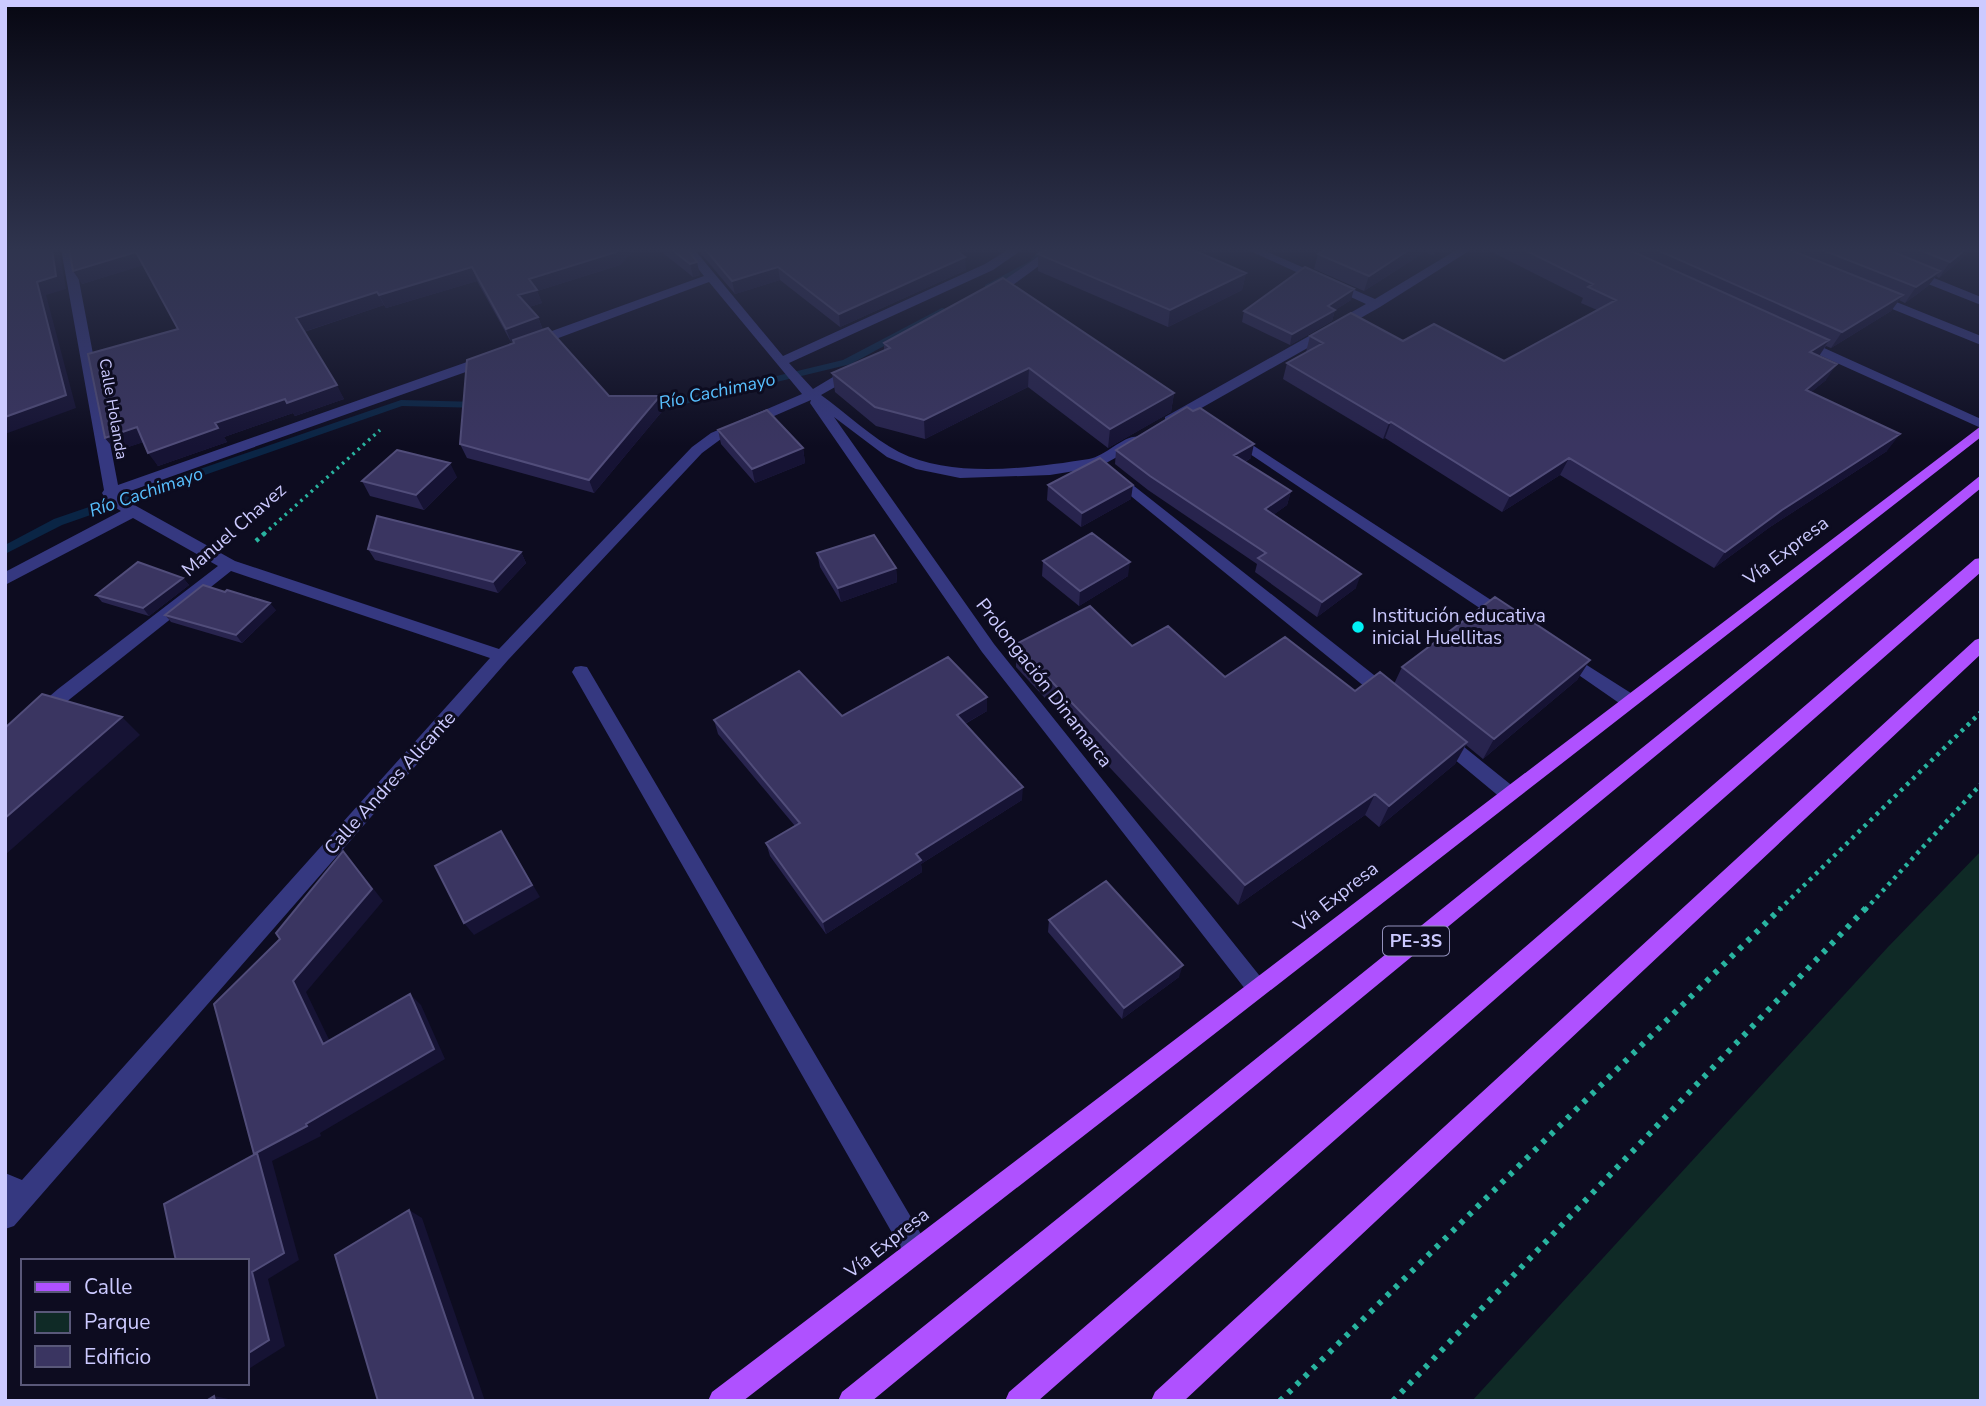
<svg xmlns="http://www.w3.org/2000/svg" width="1986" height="1406" font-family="'Nunito Sans',sans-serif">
<rect width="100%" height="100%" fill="#0d0c20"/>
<!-- green -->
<path fill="#0f2a26" d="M 1981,851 L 1981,1401 L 1472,1401 L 1888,947 Z"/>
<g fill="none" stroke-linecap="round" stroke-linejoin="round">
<!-- stream -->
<path fill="#0a2545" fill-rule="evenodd" d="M 1040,249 L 1050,249 L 1036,265 L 991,289 L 985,289 L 985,285 L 1030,261 Z
M 942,308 L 950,310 L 851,364 L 668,408 L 644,408 L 639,405 L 644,402 L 668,402 L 843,360 Z
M 401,400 L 481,402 L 486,405 L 481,408 L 402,406 L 62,525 L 5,554 L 5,545 L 54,519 Z"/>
<!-- path-far2 -->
<path stroke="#29b4a0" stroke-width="3.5" stroke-dasharray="2.5 4.5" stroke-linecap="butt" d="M 264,534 L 380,430"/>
<!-- path-far1 -->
<path stroke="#29b4a0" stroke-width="4.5" stroke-dasharray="3.5 5" stroke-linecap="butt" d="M 256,541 L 265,533
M 1779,910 L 1981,712
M 1865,910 L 1981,784"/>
<!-- path -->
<path stroke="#29b4a0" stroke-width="6" stroke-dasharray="4.5 7" stroke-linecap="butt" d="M 1280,1401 L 1781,908
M 1393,1401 L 1866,908"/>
<!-- minor -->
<path fill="#353880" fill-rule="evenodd" d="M 61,249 L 73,249 L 118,485 L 484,356 L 494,356 L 494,362 L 119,495 L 120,497 L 235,561 L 499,649 L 692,447 L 711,433 L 802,394 L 709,282 L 537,346 L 527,346 L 527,340 L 704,276 L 682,249 L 694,249 L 783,356 L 985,264 L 1009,249 L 1023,249 L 993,270 L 789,363 L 813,389 L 848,368 L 858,368 L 858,374 L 821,395 C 846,413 872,438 899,452 C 953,479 1031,468 1089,459 C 1107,456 1124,433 1142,437 L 1142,443 L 1099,467 L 1050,475 L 960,478 L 916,469 L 887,457 L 834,417 L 994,644 L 1263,980 L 1267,987 L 1263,994 L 1256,997 L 1249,994 L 982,652 L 810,403 L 811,400 L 721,439 L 702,453 L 508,660 L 14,1226 L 5,1229 L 5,1173 L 22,1180 L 490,658 L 231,571 L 70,699 L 11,751 L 5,753 L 5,735 L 58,689 L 218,566 L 133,518 L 5,585 L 5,572 L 121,511 L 108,503 L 102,493 L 104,490 Z
M 1049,249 L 1062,249 L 995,298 L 987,298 L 987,292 Z
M 1246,249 L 1261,249 L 1375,299 L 1458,249 L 1472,249 L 1380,307 L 1175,423 L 1165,423 L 1165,417 L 1366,304 Z
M 1912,269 L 1981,297 L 1981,305 L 1908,276 L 1908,270 Z
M 1874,293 L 1981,336 L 1981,345 L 1870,300 L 1870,294 Z
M 1802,338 L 1981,419 L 1981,428 L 1797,345 L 1797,339 Z
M 1234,433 L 1511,613 L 1513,617 L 1511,621 L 1499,621 L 1229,440 L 1229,434 Z
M 1115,471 L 1393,690 L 1396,695 L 1393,700 L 1381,700 L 1110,479 L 1108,476 Z
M 1563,650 L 1634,695 L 1637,700 L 1634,705 L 1622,705 L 1557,660 L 1555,656 L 1557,652 Z
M 581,666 L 587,667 L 925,1241 L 928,1250 L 925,1259 L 916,1262 L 907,1259 L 575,677 L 572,672 L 575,667 Z
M 1442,732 L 1448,734 L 1515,788 L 1517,793 L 1515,798 L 1508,801 L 1501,798 L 1436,744 L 1433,739 L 1436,734 Z"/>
<!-- major -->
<path fill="#af51ff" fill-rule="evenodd" d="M 1981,426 L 1981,437 L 743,1401 L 708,1401 L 712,1392 Z
M 1981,475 L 1981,488 L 872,1401 L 838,1401 L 842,1392 Z
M 1981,558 L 1981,572 L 1038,1401 L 1005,1401 L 1009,1392 L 1975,559 Z
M 1981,638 L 1981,654 L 1184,1401 L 1151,1401 L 1155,1392 L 1975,640 Z"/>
</g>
<!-- wall -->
<path fill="#28244e" d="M 69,249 L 635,249 L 620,265 L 537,291 L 542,303 L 529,307 L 538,317 L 543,330 L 609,396 L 660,396 L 664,409 L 594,493 L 467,458 L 460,444 L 514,343 L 513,341 L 511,342 L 477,281 L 386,308 L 384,305 L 304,332 L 344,399 L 295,416 L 293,413 L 224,437 L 227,442 L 158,466 L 143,442 L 116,451 L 105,438 L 178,329 L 143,265 L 82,284 Z
M 658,249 L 687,249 L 700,275 L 693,277 Z
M 697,249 L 954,249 L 966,270 L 840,327 L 780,280 L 735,294 Z
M 1325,249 L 1443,249 L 1433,255 L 1425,252 L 1364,291 L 1314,269 L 1318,254 Z
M 1486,249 L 1973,249 L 1939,278 L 1936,276 L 1928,286 L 1905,303 L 1899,300 L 1891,311 L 1831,348 L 1826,346 L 1819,356 L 1826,380 L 1811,392 L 1887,451 L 1770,527 L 1714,568 L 1560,475 L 1502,512 L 1385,438 L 1383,439 L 1283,379 L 1287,363 L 1306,352 L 1310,336 L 1403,341 L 1504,361 L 1597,310 L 1581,303 L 1583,298 Z
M 1038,254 L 1246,273 L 1242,290 L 1168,327 L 1038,271 Z
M 1351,300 L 1335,310 L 1332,321 L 1290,345 L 1242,322 L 1244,311 Z
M 884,343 L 1174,393 L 1171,412 L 1108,448 L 1028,387 L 925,439 L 876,426 L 835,392 L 832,373 L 884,350 Z
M 718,430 L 803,448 L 805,463 L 755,483 L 721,444 Z
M 1116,450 L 1251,458 L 1245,462 L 1291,491 L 1287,505 L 1273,515 L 1356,588 L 1317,617 L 1255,572 L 1257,564 L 1148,490 L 1115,464 Z
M 457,477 L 424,510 L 370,496 L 362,481 Z
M 1048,485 L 1131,499 L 1081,527 L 1047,500 Z
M 368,549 L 521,552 L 526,563 L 498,593 L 375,560 Z
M 817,553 L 896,568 L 897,582 L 841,602 L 820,567 Z
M 1043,561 L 1128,576 L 1079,606 L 1042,576 Z
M 183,578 L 189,585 L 149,616 L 102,602 L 96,595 Z
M 276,610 L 242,643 L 171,622 L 165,615 Z
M 1016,644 L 1225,677 L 1355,691 L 1394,684 L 1402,667 L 1590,660 L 1577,680 L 1483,759 L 1466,745 L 1455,764 L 1379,827 L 1365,815 L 1238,905 L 1016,667 Z
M 987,697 L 987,711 L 965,724 L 1022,800 L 921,864 L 922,872 L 826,934 L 770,856 L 766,843 L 795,826 L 718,734 L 714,720 L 842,716 Z
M 1049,920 L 1179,977 L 1122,1019 L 1048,932 Z"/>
<!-- shaded-wall -->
<path fill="#161334" d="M 52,249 L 59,249 L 66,289 L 46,295 L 76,408 L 5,434 L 5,417 L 37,282 Z
M 619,249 L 635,249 L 620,265 L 537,291 L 542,303 L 523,309 L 518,295 L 529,279 Z
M 1410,249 L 1426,249 L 1425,252 L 1364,291 L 1369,276 Z
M 1435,249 L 1443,249 L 1433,255 Z
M 1966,249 L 1973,249 L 1939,278 L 1950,262 Z
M 136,252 L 144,265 L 82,284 L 73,271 Z
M 965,257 L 966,270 L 840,327 L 839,314 Z
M 697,262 L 700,275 L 693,277 L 690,264 Z
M 472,267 L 477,281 L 386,308 L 379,295 Z
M 778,267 L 780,280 L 735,294 L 732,281 Z
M 1940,271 L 1928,286 L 1905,303 L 1916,287 Z
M 1246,273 L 1242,290 L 1168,327 L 1170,310 Z
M 1354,289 L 1351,300 L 1335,310 L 1332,321 L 1290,345 L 1292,334 L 1328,306 Z
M 377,292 L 384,305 L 303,332 L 296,318 Z
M 1903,295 L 1891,311 L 1831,348 L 1842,332 Z
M 538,317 L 543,331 L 511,342 L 506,329 Z
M 1829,340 L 1819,356 L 1810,352 Z
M 1837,364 L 1826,380 L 1795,406 L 1806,390 Z
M 1029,368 L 1028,387 L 925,439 L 924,420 Z
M 337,385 L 344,399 L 295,416 L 293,413 L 224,437 L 227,442 L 158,466 L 148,453 L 215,423 L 285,399 Z
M 1174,393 L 1171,412 L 1108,448 L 1110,429 Z
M 660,396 L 664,409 L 594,493 L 589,480 Z
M 1391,422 L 1385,438 L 1383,439 L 1389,423 Z
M 137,427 L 147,441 L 116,451 L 105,438 Z
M 1900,434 L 1887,451 L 1770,527 L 1714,568 L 1725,552 L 1782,510 Z
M 1254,444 L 1251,458 L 1231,469 L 1234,455 Z
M 803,448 L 805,463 L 755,483 L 752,469 Z
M 1569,458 L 1560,475 L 1502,512 L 1510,496 Z
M 450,463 L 457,477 L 424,510 L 416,495 Z
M 1133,485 L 1131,499 L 1081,527 L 1082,513 Z
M 1291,491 L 1287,505 L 1261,524 L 1265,509 Z
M 521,552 L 526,563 L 498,593 L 493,582 Z
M 1130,562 L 1128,576 L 1079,606 L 1080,591 Z
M 896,568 L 897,582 L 841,602 L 838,588 Z
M 1361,574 L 1356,588 L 1317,617 L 1322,602 Z
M 183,578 L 189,585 L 149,616 L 143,608 Z
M 270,603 L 276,610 L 242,643 L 236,635 Z
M 1590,660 L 1577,680 L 1483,759 L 1494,739 Z
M 987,697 L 987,711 L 957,728 L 957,715 Z
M 122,717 L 140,735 L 5,855 L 5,818 Z
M 1467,742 L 1455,764 L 1379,827 L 1389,806 Z
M 1023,787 L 1022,800 L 921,864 L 922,872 L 826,934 L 823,922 L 916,854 Z
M 1375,794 L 1365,815 L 1238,905 L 1245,885 Z
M 501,831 L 540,897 L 474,935 L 464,923 Z
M 343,851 L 354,864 L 383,901 L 306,992 L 336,1054 L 323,1044 L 293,981 Z
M 1183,965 L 1179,977 L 1122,1019 L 1124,1008 Z
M 410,994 L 421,1005 L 445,1059 L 320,1133 L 321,1136 L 272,1161 L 299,1260 L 268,1279 L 285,1346 L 247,1370 L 254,1154 L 306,1124 Z
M 409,1210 L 422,1218 L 485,1401 L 474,1401 Z
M 207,1383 L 224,1383 L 220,1386 Z
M 214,1396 L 233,1400 L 233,1401 L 215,1401 Z"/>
<!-- building -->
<path fill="#3a3561" stroke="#514d7a" stroke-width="2" d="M 5,249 L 52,249 L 56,276 L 37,282 L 66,395 L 5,417 Z
M 69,249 L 619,249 L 616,252 L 529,279 L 537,290 L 518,295 L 538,317 L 506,329 L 472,267 L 379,295 L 377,292 L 296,318 L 337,385 L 287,403 L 285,399 L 215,423 L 218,428 L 148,453 L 137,427 L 105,438 L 88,354 L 178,329 L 136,252 L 73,271 Z
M 671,249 L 687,249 L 697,262 L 690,264 Z
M 705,249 L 954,249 L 965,257 L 839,314 L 778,267 L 732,281 Z
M 1047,249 L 1191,249 L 1246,273 L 1170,310 L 1038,254 Z
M 1325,249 L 1410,249 L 1369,276 L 1318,254 Z
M 1523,249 L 1627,249 L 1829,340 L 1810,352 L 1837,364 L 1806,390 L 1900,434 L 1782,510 L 1725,552 L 1569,458 L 1510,496 L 1391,422 L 1389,423 L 1287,363 L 1323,343 L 1310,336 L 1351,313 L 1403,341 L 1434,324 L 1504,361 L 1616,300 L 1588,287 L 1593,284 Z
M 1655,249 L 1788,249 L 1903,295 L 1842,332 Z
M 1820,249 L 1886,249 L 1940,271 L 1916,287 Z
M 1917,249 L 1966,249 L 1950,262 Z
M 1305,267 L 1354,289 L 1328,306 L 1335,310 L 1292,334 L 1244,311 Z
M 1003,278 L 1174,393 L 1110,429 L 1029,368 L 924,420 L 875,407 L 832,373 L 890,348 L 884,343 Z
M 548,328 L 609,396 L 660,396 L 589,480 L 460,444 L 467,360 L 514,343 L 513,340 Z
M 1187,407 L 1193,411 L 1200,408 L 1254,444 L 1234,455 L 1291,491 L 1265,509 L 1361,574 L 1322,602 L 1258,558 L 1266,553 L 1150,476 L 1116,450 Z
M 767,410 L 803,448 L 752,469 L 718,430 Z
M 397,450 L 450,463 L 416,495 L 362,481 Z
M 1100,458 L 1133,485 L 1082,513 L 1048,485 Z
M 377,516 L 521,552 L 493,582 L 368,549 Z
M 1092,533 L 1130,562 L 1080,591 L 1043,561 Z
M 874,535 L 896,568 L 838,588 L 817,553 Z
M 138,562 L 183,578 L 143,608 L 96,595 Z
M 203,585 L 225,592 L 227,590 L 270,603 L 236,635 L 165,615 Z
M 1495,597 L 1590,660 L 1494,739 L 1402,667 Z
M 1090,606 L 1132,646 L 1168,626 L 1225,677 L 1285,637 L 1355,691 L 1380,672 L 1467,742 L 1389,806 L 1375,794 L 1245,885 L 1016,644 Z
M 948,657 L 987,697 L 957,715 L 1023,787 L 916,854 L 921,860 L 823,922 L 766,843 L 800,823 L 714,720 L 799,671 L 842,716 Z
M 42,694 L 122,717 L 5,818 L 5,728 Z
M 501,831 L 532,885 L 464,923 L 435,866 Z
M 343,851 L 372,889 L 293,981 L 323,1044 L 410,994 L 434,1049 L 306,1124 L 307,1126 L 254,1154 L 214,1004 L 280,939 L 276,933 Z
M 1106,881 L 1183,965 L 1124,1008 L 1049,920 Z
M 257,1153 L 284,1253 L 252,1272 L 269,1340 L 247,1354 L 247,1261 L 176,1261 L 164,1204 Z
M 409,1210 L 474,1401 L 378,1401 L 335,1255 Z
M 214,1396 L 215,1401 L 206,1401 Z"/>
<!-- sky -->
<linearGradient id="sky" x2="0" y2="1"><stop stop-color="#070712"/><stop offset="0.56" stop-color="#2f344e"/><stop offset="1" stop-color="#2f344e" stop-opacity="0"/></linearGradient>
<rect width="1986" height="446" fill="url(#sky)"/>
<!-- markers -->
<circle fill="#00f1f5" stroke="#0d0c20" stroke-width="2.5" cx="1358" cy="627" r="7"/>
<g text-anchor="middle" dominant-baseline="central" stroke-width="6" stroke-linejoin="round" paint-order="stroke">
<!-- far-street labels -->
<g font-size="16" fill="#cccaff" stroke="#0d0c20">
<text transform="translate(113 409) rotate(80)">Calle Holanda</text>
</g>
<!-- far-water labels -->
<g font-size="18" font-style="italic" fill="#58c0ff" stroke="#0d0c20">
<text transform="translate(717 391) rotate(-12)">Río Cachimayo</text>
<text transform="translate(146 492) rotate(-19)">Río Cachimayo</text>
</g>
<!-- shield labels -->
<rect fill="#0d0c20" stroke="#9391bc" stroke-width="2" x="1383" y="926.5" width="66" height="29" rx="5"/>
<g font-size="18" font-weight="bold" fill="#cccaff">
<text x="1416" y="941">PE-3S</text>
</g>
<!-- street labels -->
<g font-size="19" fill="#cccaff" stroke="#0d0c20">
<text transform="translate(234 530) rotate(-41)">Manuel Chavez</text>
<text transform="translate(1786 551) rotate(-37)">Vía Expresa</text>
<text transform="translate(1044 683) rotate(52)">Prolongación Dinamarca</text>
<text transform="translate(390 783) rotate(-48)">Calle Andres Alicante</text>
<text transform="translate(1336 897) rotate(-38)">Vía Expresa</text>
<text transform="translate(887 1243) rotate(-38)">Vía Expresa</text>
</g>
<!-- poi labels -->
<g font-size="19" fill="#cccaff" stroke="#0d0c20" text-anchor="start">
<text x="1372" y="616">Institución educativa<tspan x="1372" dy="22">inicial Huellitas</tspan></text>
</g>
</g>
<!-- border -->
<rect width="1986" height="1406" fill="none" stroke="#cccaff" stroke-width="14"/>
<!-- legend -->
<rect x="21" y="1259" width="228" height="126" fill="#0d0c20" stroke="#595879" stroke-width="2"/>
<rect x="35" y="1282" width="35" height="10" fill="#af51ff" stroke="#595879" stroke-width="2"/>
<text x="84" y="1294" font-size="21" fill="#cccaff">Calle</text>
<rect x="35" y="1312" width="35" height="21" fill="#0f2a26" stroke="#595879" stroke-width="2"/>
<text x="84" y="1329" font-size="21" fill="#cccaff">Parque</text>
<rect x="35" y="1346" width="35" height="21" fill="#3a3561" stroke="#595879" stroke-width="2"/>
<text x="84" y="1364" font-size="21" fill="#cccaff">Edificio</text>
</svg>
